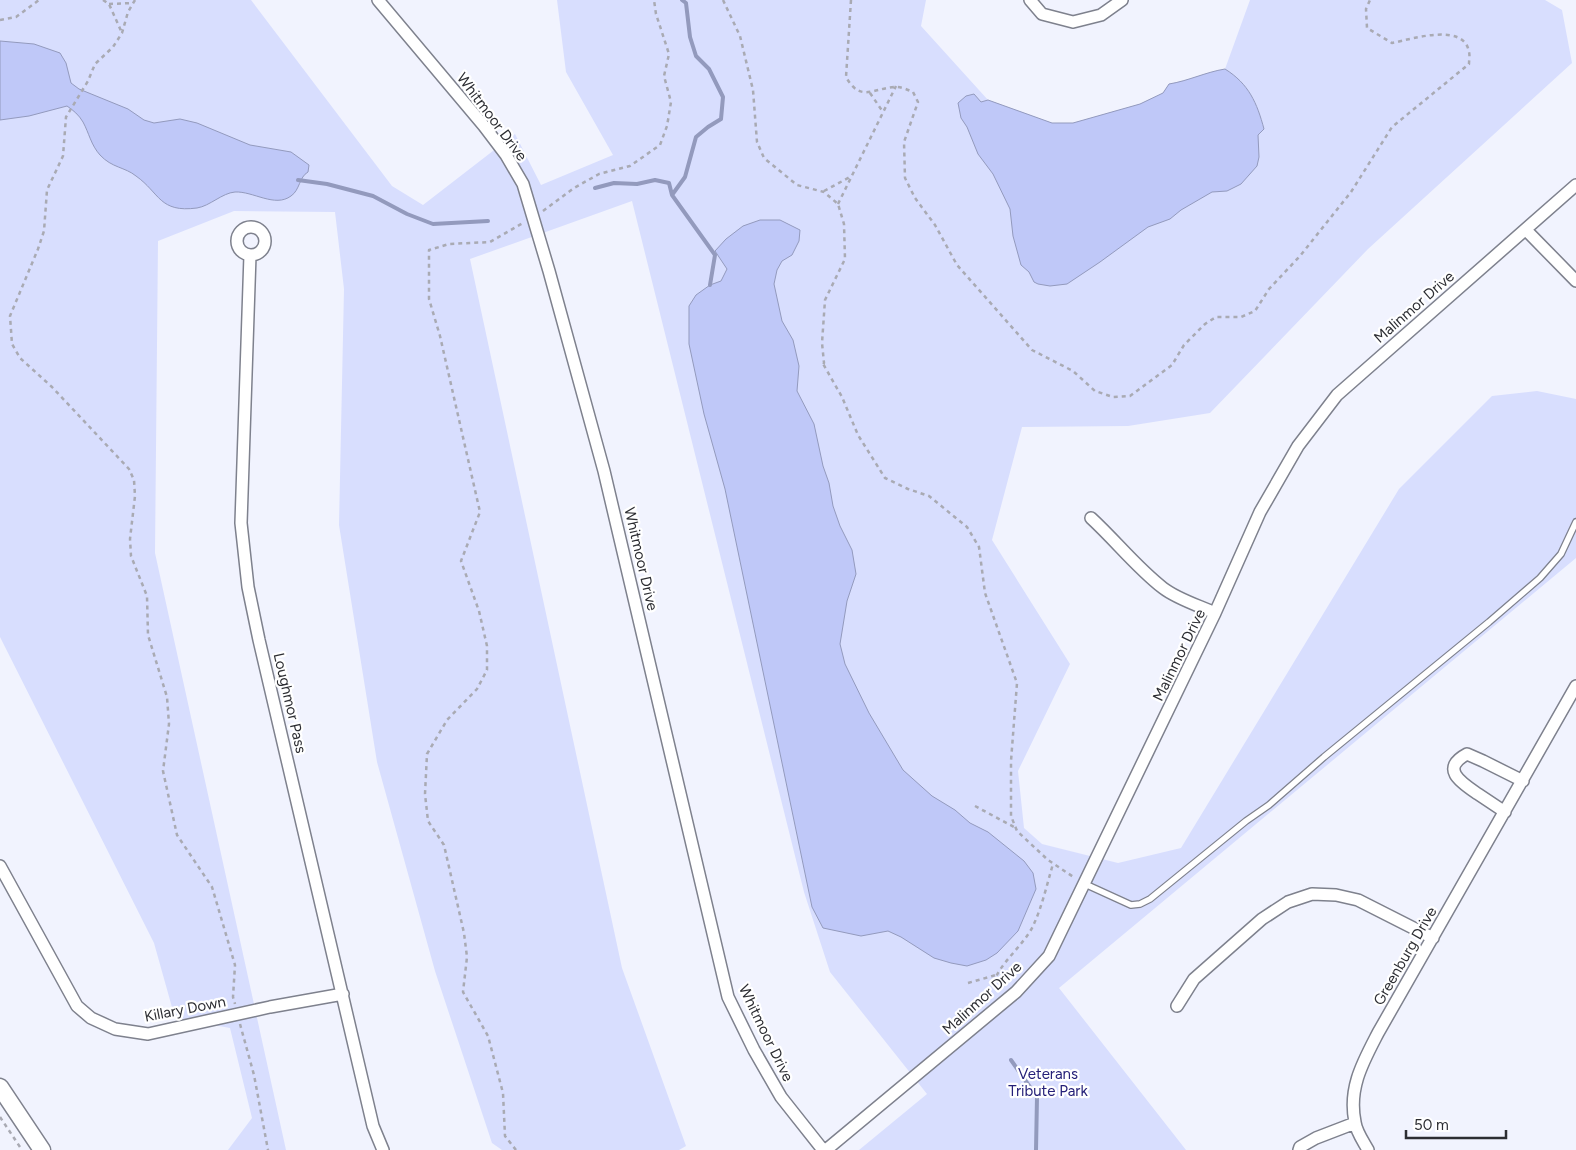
<svg xmlns="http://www.w3.org/2000/svg" width="1576" height="1150" font-family="Figtree,sans-serif">
<rect width="100%" height="100%" fill="#f1f3fe"/>
<!-- green -->
<path fill="#d8defe" d="M 0,0 L 251,0 L 392,186 L 423,205 L 515,134 L 541,185 L 613,155 L 566,72 L 557,0 L 926,0 L 921,26 L 988,100 L 1052,123 L 1073,123 L 1140,104 L 1163,93 L 1169,84 C 1188,81 1206,72 1225,69 L 1250,0 L 1545,0 L 1562,10 L 1572,63 L 1368,249 L 1210,413 L 1128,426 L 1022,427 L 992,540 L 1070,664 L 1018,771 L 1024,828 L 1042,844 L 1118,863 L 1181,848 L 1399,489 L 1492,396 L 1537,391 L 1576,399 L 1576,558 L 1059,988 L 1186,1150 L 859,1150 L 927,1094 L 830,972 L 804,892 L 632,201 L 470,259 L 622,968 L 686,1146 L 679,1150 L 502,1150 L 492,1143 L 435,971 L 377,762 L 339,525 L 344,289 L 335,212 L 234,211 L 158,241 L 155,553 L 286,1150 L 228,1150 L 252,1118 L 230,1028 L 175,1018 L 154,943 L 0,637 Z"/>
<!-- water -->
<path fill="#bfc8f8" stroke="#939abd" d="M 0,41 L 34,44 L 60,53 L 66,63 L 71,83 L 79,89 L 128,109 L 144,120 L 154,123 L 180,119 L 197,123 L 250,145 L 291,152 L 309,165 L 308,172 C 299,177 300,190 291,196 C 275,208 253,191 235,192 C 222,193 210,206 197,208 C 159,213 160,193 136,176 C 125,167 112,168 100,155 C 91,145 89,133 83,122 C 79,115 73,110 67,106 L 29,116 L 0,120 Z
M 1225,69 C 1249,84 1257,103 1264,129 L 1258,135 L 1259,157 L 1257,166 L 1241,184 L 1227,191 L 1212,192 L 1181,210 L 1170,219 L 1148,227 L 1100,262 L 1067,284 L 1050,286 L 1038,284 L 1034,282 L 1029,272 L 1021,265 L 1013,236 L 1010,209 L 993,174 L 978,154 L 967,127 L 961,118 L 958,103 L 966,96 L 974,94 L 981,102 L 988,100 L 1052,123 L 1073,123 L 1140,104 L 1163,93 L 1169,84 C 1188,81 1206,72 1225,69 Z
M 760,220 L 780,220 L 800,230 L 799,241 L 792,255 L 782,261 L 777,270 L 774,284 L 782,321 L 793,340 L 799,366 L 797,391 L 814,424 L 823,466 L 829,483 L 833,506 L 840,526 L 852,550 L 856,574 L 847,601 L 840,644 L 845,664 L 869,713 L 903,770 L 932,796 L 955,810 L 970,823 L 988,832 L 1024,861 L 1033,873 L 1036,889 L 1018,931 L 997,953 L 986,960 L 967,966 L 951,963 L 934,958 L 901,937 L 888,931 L 861,936 L 823,928 L 812,907 L 725,489 L 704,414 L 689,344 L 689,306 L 696,295 L 710,285 L 721,281 L 727,269 L 715,251 L 726,239 L 743,226 Z"/>
<g fill="none" stroke-linecap="round" stroke-linejoin="round">
<!-- stream -->
<path stroke="#939abd" stroke-width="4" d="M 298,180 L 327,184 L 373,196 L 407,214 L 433,224 L 488,221
M 595,188 L 614,183 L 637,184 L 655,180 L 669,183 L 672,195 L 715,255 L 710,285
M 672,195 L 685,177 L 696,137 L 708,127 L 721,119 L 723,97 L 709,69 L 696,56 L 690,37 L 686,3 L 682,0
M 1011,1060 L 1037,1097 L 1036,1150"/>
<defs>
<path id="lane" d="M 1085,884 L 1131,905 L 1140,904 L 1150,899 L 1246,821 L 1269,805 L 1324,757 L 1489,622 L 1540,578 L 1561,554 L 1576,522"/>
<path id="street" d="M 378,0 L 484,126 L 506,155 L 523,184 L 549,271 L 604,471 L 728,997 L 754,1050 L 781,1097 L 823,1150
M 1030,0 L 1042,14 L 1073,22 L 1101,15 L 1122,0
M237 241a14 14 0 1 1 28 0a14 14 0 1 1-28 0Z
M 1526,230 L 1576,281
M 250,255 L 241,523 L 248,587 L 259,640 L 373,1126 L 383,1150
M 1091,518 C 1116,541 1137,568 1163,588 C 1177,599 1200,606 1215,613
M 1505,812 C 1496,806 1487,800 1478,794 C 1462,783 1439,769 1467,754 L 1483,761 L 1523,781
M 0,866 L 77,1006 L 91,1018 L 115,1029 L 148,1034 L 270,1007 L 343,994
M 1177,1006 L 1194,979 L 1262,919 L 1288,902 L 1312,894 L 1336,895 L 1358,900 L 1433,938
M 826,1150 L 1016,992 L 1049,956 L 1215,613 L 1260,512 L 1298,446 L 1337,395 L 1576,185
M 1299,1150 L 1300,1147 L 1316,1138 L 1355,1123
M 1368,1150 C 1363,1141 1356,1131 1355,1122 C 1348,1088 1363,1062 1378,1033 L 1576,686"/>
<path id="secondary" d="M 0,1087 L 42,1150"/>
</defs>
<!-- lane casing -->
<use href="#lane" stroke="#7e818d" stroke-width="8"/>
<!-- street casing -->
<use href="#street" stroke="#7e818d" stroke-width="14"/>
<!-- secondary casing -->
<use href="#secondary" stroke="#7e818d" stroke-width="19"/>
<!-- path -->
<path stroke="#a9aab3" stroke-width="2.5" stroke-dasharray="4 4" stroke-linecap="butt" d="M 103,0 L 109,4 L 122,33
M 135,0 L 128,12 L 122,33 L 113,47 L 95,64 L 88,81 L 66,117 L 63,156 L 47,190 L 44,231 L 38,249 L 10,316 L 12,344 L 20,358 L 52,387 L 129,469 L 134,480 L 135,496 L 130,539 L 131,556 L 147,596 L 148,635 L 167,697 L 169,724 L 163,771 L 177,835 L 212,887 L 235,965 L 233,997 L 235,1004
M 723,0 L 740,36 L 753,90 L 757,142 L 764,158 L 797,185 L 824,192 L 838,204 L 844,224 L 845,259 L 825,300 L 822,343 L 824,363 L 822,362 L 842,397 L 858,435 L 885,478 L 908,489 L 929,496 L 967,527 L 979,547 L 985,593 L 1017,683 L 1011,761 L 1011,816 L 1017,831 L 1048,860 L 1075,878
M 851,0 L 846,77 C 860,102 872,89 894,87 C 900,86 908,90 913,92 L 918,102 L 904,142 L 905,178 L 915,198 L 935,225 L 957,265 L 1032,350 L 1073,371 L 1095,391 L 1113,397 L 1130,396 L 1172,365 L 1184,345 L 1205,324 L 1216,317 L 1241,317 L 1255,311 L 1269,289 L 1300,256 L 1351,192 L 1392,127 L 1469,64 C 1469,60 1470,55 1469,52 C 1464,22 1412,39 1392,43 L 1367,28 L 1366,9 L 1370,0
M 109,4 L 133,3
M 0,20 L 16,17 L 39,0
M 870,93 L 883,112
M 824,191 L 850,177
M 838,204 L 896,86
M 543,211 L 574,188 L 599,174 L 630,166 L 660,145 L 667,126 L 671,102 L 664,76 L 669,54 L 656,14 L 654,0
M 975,806 L 1014,827
M 968,983 L 996,975
M 994,983 C 997,966 1024,945 1033,926 C 1042,907 1047,884 1053,864
M 240,1024 L 254,1075 L 268,1150
M 0,1117 L 22,1150
M 516,1150 L 505,1136 L 503,1093 L 488,1036 L 463,992 L 467,957 L 464,933 L 444,845 L 428,821 L 425,794 L 427,754 L 447,720 L 477,689 L 487,670 L 487,646 L 479,611 L 461,561 L 480,512 L 440,336 L 429,299 L 429,250 L 449,244 L 490,242 L 523,223"/>
<!-- lane -->
<use href="#lane" stroke="#fff" stroke-width="5.5"/>
<!-- street -->
<use href="#street" stroke="#fff" stroke-width="11"/>
<!-- secondary -->
<use href="#secondary" stroke="#fff" stroke-width="16"/>
</g>
<g text-anchor="middle" dominant-baseline="central" stroke-width="4.5" stroke-linejoin="round" paint-order="stroke">
<!-- street labels -->
<g font-size="15" fill="#2c2d32" stroke="#fff">
<text transform="translate(492 117) rotate(53)">Whitmoor Drive</text>
<text transform="translate(1414 307) rotate(-41)">Malinmor Drive</text>
<text transform="translate(641 559) rotate(77)">Whitmoor Drive</text>
<text transform="translate(1179 655) rotate(-64)">Malinmor Drive</text>
<text transform="translate(290 703) rotate(77)">Loughmor Pass</text>
<text transform="translate(1405 956) rotate(-60)">Greenburg Drive</text>
<text transform="translate(982 998) rotate(-42)">Malinmor Drive</text>
<text transform="translate(185 1009) rotate(-11)">Killary Down</text>
<text transform="translate(766 1033) rotate(64)">Whitmoor Drive</text>
</g>
<!-- park labels -->
<g font-size="15" fill="#252078" stroke="#fff">
<text x="1048" y="1074">Veterans<tspan x="1048" dy="17">Tribute Park</tspan></text>
</g>
</g>
<!-- scale -->
<path d="M1406 1130v8h100v-8" fill="none" stroke="#2c2d32" stroke-width="2.5"/>
<text x="1414" y="1130" font-size="15" fill="#2c2d32" stroke="#ffffff" stroke-width="4" paint-order="stroke">50 m</text>
</svg>
